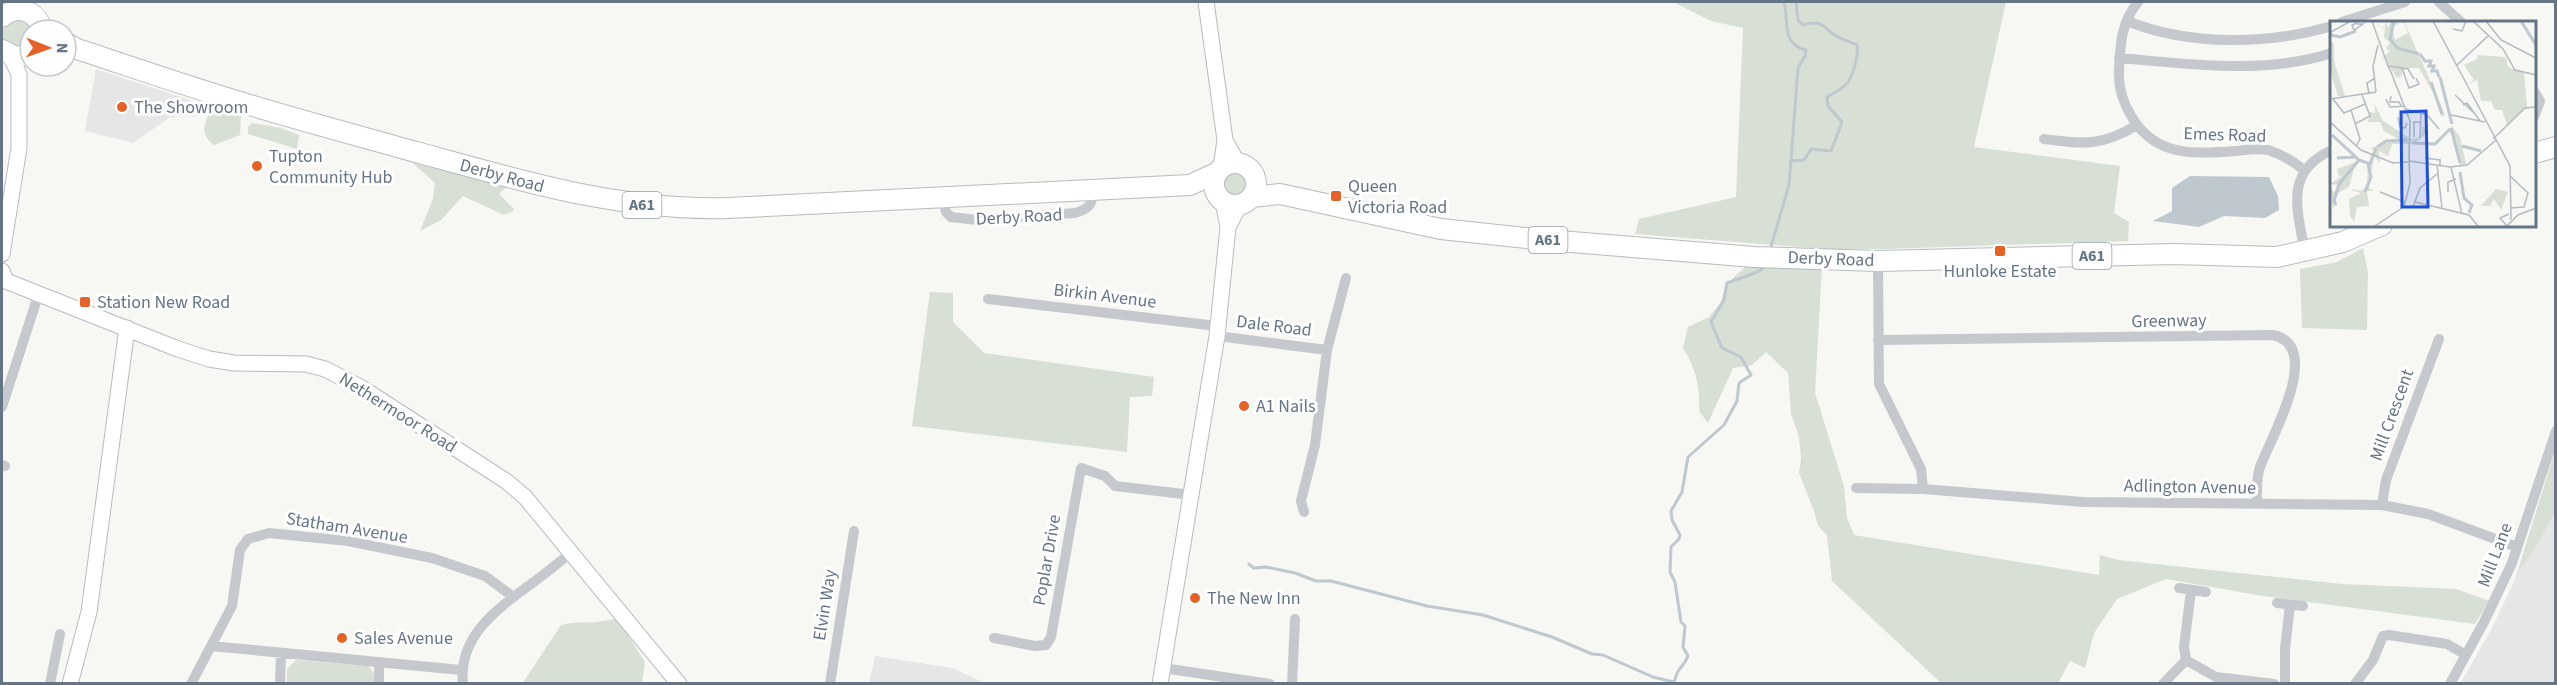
<svg xmlns="http://www.w3.org/2000/svg" width="2557" height="685" font-family="'Source Sans 3',sans-serif">
<rect width="100%" height="100%" fill="#f7f7f4"/>
<!-- built -->
<path fill="#e5e6e5" d="M 96,69 L 205,105 L 202,116 L 170,117 L 133,143 L 85,131 Z
M 2555,451 L 2555,683 L 2460,684 L 2490,632 L 2514,582 Z
M 875,656 L 952,668 L 983,682 L 993,683 L 869,683 Z"/>
<!-- green -->
<path fill="#d8dfd5" d="M 1678,2 L 2006,2 L 1974,147 L 2120,166 L 2114,213 L 2129,222 L 2128,241 L 1884,249 L 1825,249 L 1635,234 L 1639,219 L 1736,197 L 1743,28 L 1711,21 L 1677,4 Z
M 20,17 L 36,30 L 30,30 L 30,47 L 28,49 L 5,44 L 2,35 L 4,26 Z
M 226,111 L 241,116 L 240,135 L 214,145 C 203,136 202,130 208,116 Z
M 252,123 L 281,128 L 299,135 L 297,149 L 248,134 L 248,127 Z
M 407,158 L 507,187 L 499,194 L 515,210 L 504,215 L 463,196 L 441,220 L 420,231 L 433,199 L 435,183 Z
M1220 184a15 15 0 1 1 30 0a15 15 0 1 1-30 0Z
M 2363,248 L 2368,272 L 2367,330 L 2302,328 L 2300,269 L 2337,262 Z
M 1747,265 L 1822,266 L 1815,393 L 1844,486 L 1847,518 L 1854,535 L 2099,575 L 2100,555 L 2118,560 L 2342,584 L 2456,589 L 2489,601 L 2475,624 L 2263,596 L 2166,579 L 2117,599 L 2094,633 L 2085,668 L 2070,661 L 2058,683 L 1941,683 L 1832,581 L 1827,535 L 1818,526 L 1814,511 L 1799,473 L 1801,459 L 1799,437 L 1791,414 L 1788,373 L 1766,352 L 1752,365 L 1733,368 L 1708,423 L 1699,411 C 1700,386 1696,369 1683,348 L 1688,327 L 1709,317 L 1721,302 L 1725,286 Z
M 930,292 L 953,293 L 953,322 L 984,353 L 1154,377 L 1152,396 L 1130,397 L 1127,452 L 912,426 Z
M 2555,451 L 2555,512 L 2534,550 L 2518,571 Z
M 617,618 L 645,662 L 642,683 L 522,684 L 561,625 C 582,620 595,625 617,618 Z
M 296,660 L 369,666 L 376,677 L 376,683 L 287,684 L 287,669 Z"/>
<!-- water -->
<path fill="#bfc8ce" d="M 2190,176 L 2269,177 L 2278,196 L 2279,210 L 2265,218 L 2224,216 L 2199,227 L 2153,221 L 2172,211 L 2172,188 Z"/>
<g fill="none" stroke-linecap="round" stroke-linejoin="round">
<!-- stream -->
<path stroke="#bfc8ce" stroke-width="3" d="M 1792,161 L 1804,160 L 1811,149 L 1831,151 L 1842,122 L 1828,106 L 1827,97 C 1846,86 1849,86 1855,65 C 1857,57 1858,53 1857,45 C 1850,42 1844,40 1838,37 C 1824,30 1824,18 1803,25 L 1798,20 L 1796,2
M 1770,250 L 1789,185 L 1798,68 L 1805,56 L 1806,50 C 1781,44 1789,22 1784,2
M 1249,564 L 1254,568 L 1266,567 L 1295,573 L 1316,581 L 1331,581 L 1427,606 L 1483,615 L 1552,637 L 1592,654 L 1603,655 L 1653,677 L 1674,682
M 1674,684 C 1677,666 1683,669 1688,656 L 1683,647 L 1685,626 L 1681,622 L 1675,582 L 1670,572 L 1671,547 L 1679,539 L 1680,535 L 1672,520 L 1671,511 L 1682,492 L 1688,457 L 1724,425 L 1737,401 L 1739,383 L 1751,375 L 1741,357 L 1722,348 L 1711,322 L 1724,300 L 1727,283 C 1737,279 1762,273 1766,265"/>
<defs>
<path id="secondary" d="M 1206,2 L 1225,140 L 1221,167
M 1225,140 L 1237,162
M 1228,227 L 1240,204
M 2,254 L 19,148 L 19,74 L 10,56
M 2,271 L 6,281 L 178,349 L 209,359 L 234,363 L 306,364 L 325,369 L 362,388 L 506,481 L 525,497 L 679,684
M 70,684 L 89,612 L 127,328
M 1160,684 L 1217,336 L 1228,227 L 1223,201"/>
<path id="highway" d="M 2,17 C 17,4 37,10 42,30
M 66,43 L 77,49 C 135,68 192,88 250,105 C 306,122 363,137 420,153 C 521,181 621,211 727,208 L 1190,185 L 1216,173
M 2,50 L 16,57 L 30,54
M 2534,153 L 2556,147
M1214 184a21 21 0 1 1 42 0a21 21 0 1 1-42 0Z
M 1251,197 L 1280,194 L 1441,229 L 1535,239 L 1754,257 L 1878,261 L 2174,254 L 2277,257 L 2343,242 L 2382,225"/>
</defs>
<!-- secondary casing -->
<use href="#secondary" stroke="#b7bcc1" stroke-width="17"/>
<!-- highway casing -->
<use href="#highway" stroke="#b8bbbe" stroke-width="22"/>
<!-- street -->
<path stroke="#c5c8cc" stroke-width="10" d="M 2138,2 C 2121,22 2120,46 2119,71 C 2118,88 2124,105 2133,119 C 2157,157 2195,154 2236,151 C 2245,150 2259,148 2268,150 C 2281,154 2294,162 2304,170
M 2439,2 L 2461,22
M 2127,21 C 2189,46 2268,45 2332,26
M 2342,22 L 2405,2
M 2119,58 C 2189,64 2264,75 2332,53
M 2534,91 L 2540,101 L 2534,117
M 2044,139 C 2083,144 2101,147 2137,125
M 942,198 L 946,212 L 951,217 L 977,220 L 1075,213 C 1089,209 1093,204 1093,190
M 2305,252 C 2297,210 2284,171 2332,150
M 1878,261 L 1879,384 L 1921,469 L 1923,489
M 988,299 L 1217,326
M 1217,336 L 1327,350
M 1878,340 L 2273,335 C 2325,346 2270,439 2260,467 C 2256,478 2257,492 2257,504
M 2,407 L 39,293
M 2,465 L 5,466
M 1856,488 L 1923,489 L 2083,502 L 2382,505 L 2428,514 L 2517,547
M 2382,505 L 2386,480 L 2439,339
M 1304,512 L 1301,501 L 1315,445 L 1327,350 L 1346,278
M 2179,588 L 2206,592
M 2191,590 L 2184,647 L 2186,660 L 2216,677 L 2274,684
M 2277,603 L 2303,606
M 994,638 L 1035,646 L 1046,645 L 1051,637 L 1081,468 L 1105,476 L 1115,486 L 1192,495
M 211,646 L 461,670
M 1163,668 L 1270,684
M 50,684 L 60,634
M 191,684 L 232,606 L 240,550 L 248,539 L 269,533 L 348,541 L 432,558 L 485,576 L 512,596
M 280,684 L 281,654
M 379,684 L 379,664
M 463,684 C 458,636 497,609 531,584 C 545,574 558,563 572,552
M 830,684 L 854,531
M 1292,684 L 1295,619
M 2163,684 L 2186,660
M 2285,684 L 2285,649 L 2290,605
M 2355,684 L 2373,660 L 2383,636 L 2389,635 L 2447,644 L 2466,655
M 2450,684 L 2484,622 L 2512,563 L 2556,431"/>
<!-- secondary -->
<use href="#secondary" stroke="#fff" stroke-width="15"/>
<!-- highway -->
<use href="#highway" stroke="#fff" stroke-width="20"/>
</g>
<!-- markers -->
<g fill="#e56126" stroke="#fff" stroke-width="2">
<circle cx="122" cy="107" r="6"/>
<circle cx="257" cy="166" r="6"/>
<rect x="1330" y="190" width="12" height="12" rx="3"/>
<rect x="1994" y="245" width="12" height="12" rx="3"/>
<rect x="79" y="296" width="12" height="12" rx="3"/>
<circle cx="1244" cy="406" r="6"/>
<circle cx="1195" cy="598" r="6"/>
<circle cx="342" cy="638" r="6"/>
</g>
<g text-anchor="middle" dominant-baseline="central" stroke-width="6" stroke-linejoin="round" paint-order="stroke">
<!-- shield labels -->
<g fill="#fff" stroke="#949eaa" stroke-width="1.5">
<rect x="622.5" y="192" width="39" height="26" rx="4.5"/>
<rect x="1528.5" y="227" width="39" height="26" rx="4.5"/>
<rect x="2072.5" y="243" width="39" height="26" rx="4.5"/>
</g>
<g font-size="16" font-weight="bold" fill="#667586">
<text x="642" y="205">A61</text>
<text x="1548" y="240">A61</text>
<text x="2092" y="256">A61</text>
</g>
<!-- poi labels -->
<g font-size="18" fill="#667586" stroke="#fff" text-anchor="start">
<text x="134" y="107">The Showroom</text>
<text x="269" y="156">Tupton<tspan x="269" dy="21">Community Hub</tspan></text>
<text x="1348" y="186">Queen<tspan x="1348" dy="21">Victoria Road</tspan></text>
<text x="2000" y="271" text-anchor="middle">Hunloke Estate</text>
<text x="97" y="302">Station New Road</text>
<text x="1256" y="406">A1 Nails</text>
<text x="1207" y="598">The New Inn</text>
<text x="354" y="638">Sales Avenue</text>
</g>
<!-- street labels -->
<g font-size="18" fill="#667586" stroke="#fff">
<text transform="translate(2225 135) rotate(2)">Emes Road</text>
<text transform="translate(502 176) rotate(15)">Derby Road</text>
<text transform="translate(1019 217) rotate(-3)">Derby Road</text>
<text transform="translate(1831 259) rotate(2)">Derby Road</text>
<text transform="translate(1105 296) rotate(7)">Birkin Avenue</text>
<text transform="translate(2169 321) rotate(-1)">Greenway</text>
<text transform="translate(1274 326) rotate(7)">Dale Road</text>
<text transform="translate(398 413) rotate(32)">Nethermoor Road</text>
<text transform="translate(2392 415) rotate(-70)">Mill Crescent</text>
<text transform="translate(2190 487) rotate(1)">Adlington Avenue</text>
<text transform="translate(347 528) rotate(9)">Statham Avenue</text>
<text transform="translate(2495 555) rotate(-69)">Mill Lane</text>
<text transform="translate(1047 560) rotate(-80)">Poplar Drive</text>
<text transform="translate(825 605) rotate(-81)">Elvin Way</text>
</g>
</g>
<!-- overview -->
<g transform="translate(2330 21)">
<rect width="206" height="206" fill="#f7f7f4"/>
<path d="M 55,0 L 58,7 L 61,0 L 74,0 L 115,94 L 111,96 L 106,77 L 89,47 L 72,47 L 72,55 L 67,57 L 53,35 L 60,31 L 56,27 L 60,22 L 54,16 L 55,8 L 44,3 L 55,7 ZM 70,1 L 74,2 L 78,12 L 65,19 L 62,7 ZM 0,18 L 4,23 L 4,40 L 15,75 L 8,75 L 0,49 ZM 147,34 L 176,36 L 178,46 L 194,52 L 197,86 L 177,104 L 172,89 L 165,89 L 161,80 L 151,80 L 147,59 L 137,64 L 144,59 L 134,44 L 147,38 ZM 45,84 L 53,100 L 81,118 L 91,116 L 94,93 L 93,105 L 99,110 L 84,123 L 62,123 L 58,135 L 49,130 L 50,142 L 44,135 L 39,167 L 44,170 L 37,170 L 39,185 L 27,186 L 24,201 L 20,195 L 19,178 L 31,172 L 22,169 L 21,168 L 31,170 L 37,164 L 38,143 L 35,140 L 41,142 L 41,138 L 46,132 L 41,127 L 68,118 L 54,110 L 50,101 L 38,101 L 40,91 L 45,92 ZM 121,104 L 130,116 L 136,143 L 130,144 ZM 26,141 L 19,166 L 8,172 L 3,189 L 0,168 L 5,171 L 7,164 L 0,163 L 14,154 L 9,156 L 7,148 ZM 166,168 L 178,171 L 171,189 L 164,178 L 160,185 L 151,185 Z" fill="#d8dfd5" fill-rule="evenodd"/>
<path fill="none" stroke="#bfc8ce" stroke-width="3" d="M 64,0 L 60,18 L 67,27 L 89,33M 191,0 L 206,24M 1,14 L 10,16 L 26,10M 90,33 L 95,40 L 101,40 L 99,45 L 104,45 L 102,50 L 107,50 L 109,56M 110,56 L 122,103M 101,61 L 112,93M 121,107 L 130,142M 2,114 L 29,139 L 40,143 L 46,127M 83,122 L 105,123 L 120,108M 132,125 L 151,130M 47,126 L 56,120 L 77,119M 7,137 L 26,136M 130,151 L 134,177 L 142,184 L 139,192M 10,162 L 29,139M 35,171 L 41,156 L 38,144M 6,184 L 4,179 L 10,161"/>
<path fill="none" stroke="#b4bbc1" stroke-width="1.5" d="M 42,0 L 59,48M 103,0 L 126,43M 143,0 L 173,28 L 185,49 L 206,54M 156,0 L 171,19 L 206,37M 27,3 L 33,3 L 24,9 L 22,4 L 27,2M 123,8 L 132,10 L 136,0M 0,17 L 1,11 L 21,0M 126,43 L 180,145 L 181,199M 127,44 L 158,15M 59,45 L 78,48 L 84,58M 59,46 L 80,100 L 79,139M 72,47 L 79,67 L 89,63 L 86,57M 46,71 L 43,45 L 48,24M 39,73 L 37,62 L 45,57M 125,74 L 144,92M 61,75 L 60,81 L 69,81 L 72,86M 0,78 L 46,71M 3,78 L 14,92 L 35,83M 56,78 L 60,86 L 75,85M 133,84 L 137,82 L 150,100M 76,88 L 97,94 L 109,108M 21,89 L 30,118 L 26,125M 121,94 L 155,101M 68,96 L 70,106 L 75,107 L 77,102M 0,101 L 31,129 L 63,142 L 78,141M 25,103 L 40,95 L 32,74M 84,116 L 84,101 L 90,101M 90,117 L 91,92M 163,118 L 195,87 L 206,86M 95,137 L 110,139 L 110,144M 79,140 L 120,146 L 137,144 L 166,119M 107,144 L 112,187M 121,146 L 132,193M 50,171 L 75,181M 118,171 L 118,161 L 126,158M 85,181 L 139,194 L 148,205M 74,186 L 80,162 L 79,138M 75,186 L 83,186 L 90,167 L 107,153M 180,187 L 194,186 L 198,172 L 180,155M 45,205 L 72,187M 177,205 L 170,197 L 179,193M 177,205 L 188,194 L 206,187"/>
<path fill="#1d4ed8" fill-opacity="0.15" stroke="#1d4ed8" stroke-width="3" d="M 96,90 L 98,186 L 72,186 L 71,91 Z"/>
<rect width="206" height="206" fill="none" stroke="#667586" stroke-width="3"/>
</g>
<!-- border -->
<rect width="2557" height="685" fill="none" stroke="#667586" stroke-width="6"/>
<!-- north arrow -->
<g transform="translate(48 48) rotate(91)"><circle r="28" fill="#ffffff" stroke="#c2c8cf" stroke-width="1.5"/>
<path d="M0-4.5L10 22L0 15L-10 22Z" fill="#e56126"/>
<text y="-9" font-size="16" font-weight="bold" text-anchor="middle" fill="#667586">N</text>
</g>
</svg>
